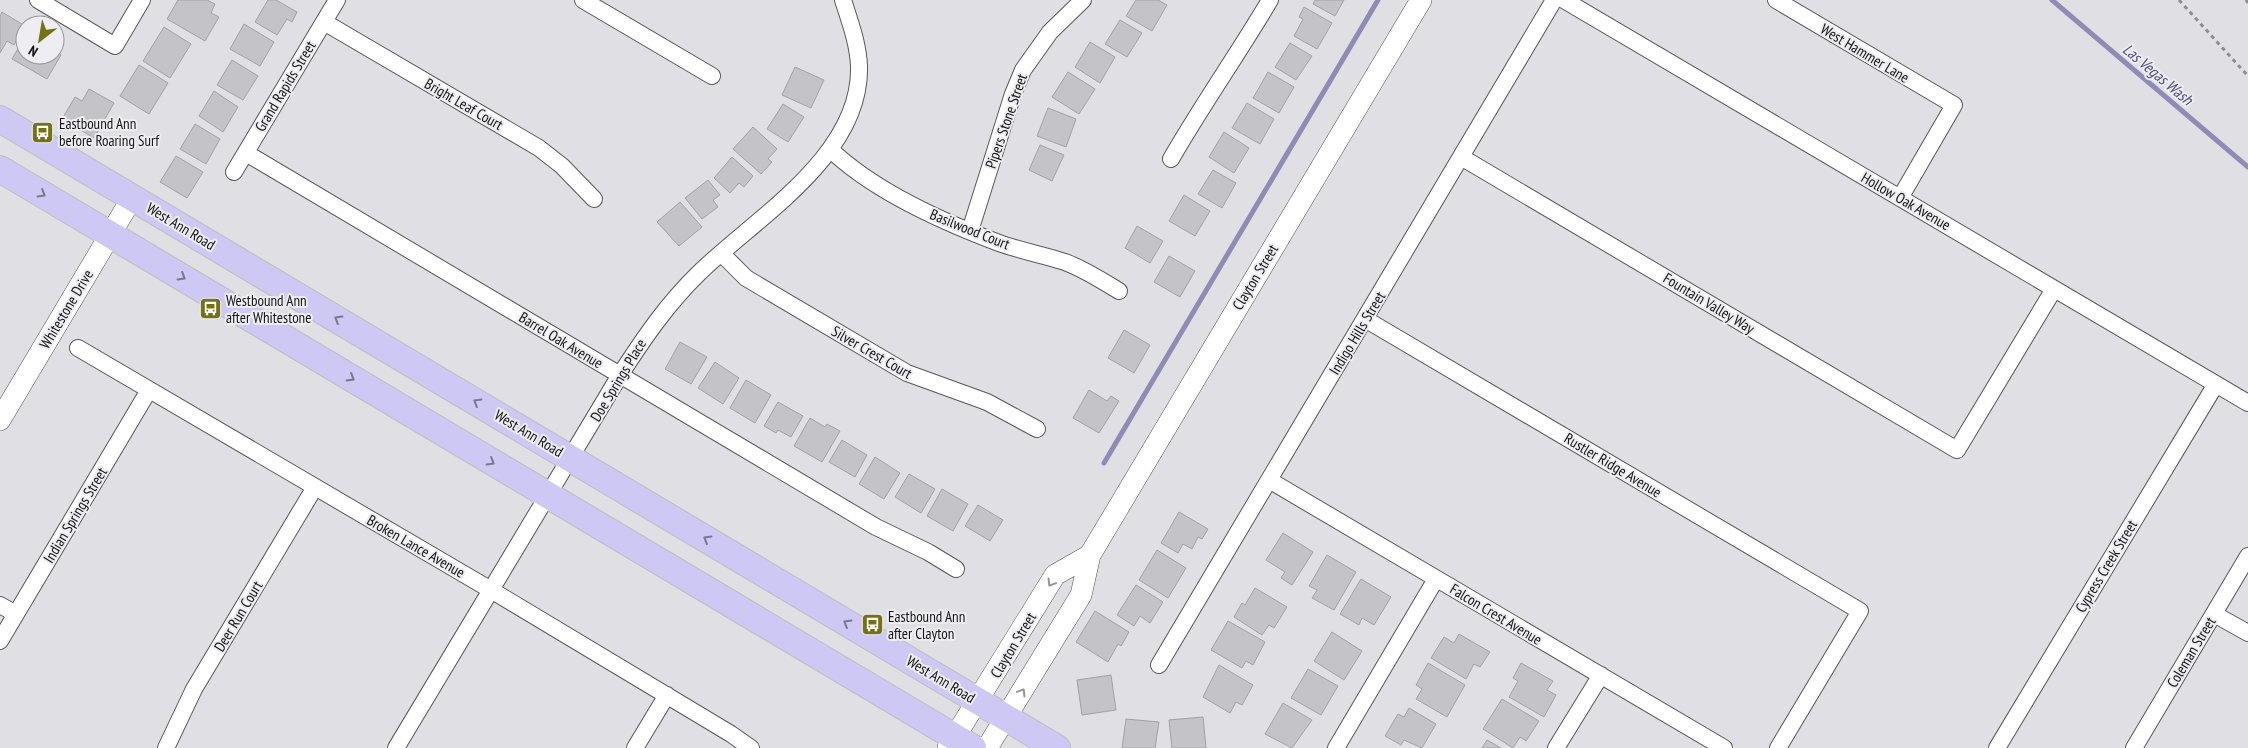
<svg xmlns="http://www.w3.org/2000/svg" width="2248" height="748" font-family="'PT Sans Narrow',sans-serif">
<rect width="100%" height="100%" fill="#e0e0e4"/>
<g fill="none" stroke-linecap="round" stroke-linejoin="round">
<!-- stream -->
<path stroke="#8f8bb6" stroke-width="5" d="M 2052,0 L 2248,167
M 1104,463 L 1378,0"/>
</g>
<!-- building -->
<path fill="#c3c3c8" stroke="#a1a1a6" d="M 178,0 L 207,0 L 215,4 L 211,13 L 219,17 L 205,41 L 167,19 Z
M 268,0 L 276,0 L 297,12 L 292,22 L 287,19 L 277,35 L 255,22 Z
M 1136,0 L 1158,0 L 1167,5 L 1152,31 L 1126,16 Z
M 1315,0 L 1344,0 L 1335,16 L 1313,4 Z
M 1304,7 L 1332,23 L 1317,49 L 1294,36 L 1303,19 L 1299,17 Z
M 2,12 L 25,26 L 14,45 L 7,41 L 0,53 L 0,16 Z
M 1120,20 L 1142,33 L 1127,57 L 1105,44 Z
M 244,24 L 274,42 L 260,66 L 230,49 Z
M 164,27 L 191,44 L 170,78 L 143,61 Z
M 25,37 L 25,55 L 55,55 L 55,51 L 61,55 L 47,79 L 12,59 Z
M 1090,42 L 1115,57 L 1100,83 L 1075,67 Z
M 1290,43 L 1312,56 L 1296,80 L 1275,67 Z
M 232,60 L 258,76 L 243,100 L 217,85 Z
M 139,65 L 168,83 L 149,114 L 120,96 Z
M 795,67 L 824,80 L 811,108 L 782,95 Z
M 1068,72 L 1095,89 L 1079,114 L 1052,97 Z
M 1268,72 L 1294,87 L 1279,113 L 1253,98 Z
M 89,89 L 114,103 L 94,138 L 62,119 L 75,97 L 82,101 Z
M 214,91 L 238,107 L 223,132 L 199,116 Z
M 1247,103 L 1274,119 L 1260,144 L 1232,128 Z
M 783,104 L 804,117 L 788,142 L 767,129 Z
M 1048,108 L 1076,119 L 1066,147 L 1037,136 Z
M 195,124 L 220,139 L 206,164 L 180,149 Z
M 753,127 L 777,149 L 768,159 L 772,162 L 761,174 L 733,149 Z
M 1224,132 L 1249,148 L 1234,173 L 1209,157 Z
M 1040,145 L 1064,155 L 1052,181 L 1029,170 Z
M 176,156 L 203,172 L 187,198 L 160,182 Z
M 732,157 L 753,176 L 744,187 L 739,183 L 730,193 L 714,178 Z
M 1213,170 L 1236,183 L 1222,208 L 1198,194 Z
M 708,180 L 720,195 L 713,200 L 718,207 L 702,219 L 685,198 Z
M 1184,195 L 1210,211 L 1195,236 L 1169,221 Z
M 680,202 L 702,227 L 679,246 L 657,222 Z
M 1137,226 L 1163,241 L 1150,263 L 1125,248 Z
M 1169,256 L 1195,271 L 1180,297 L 1154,282 Z
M 1124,330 L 1150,345 L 1134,373 L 1108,358 Z
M 680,342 L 707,357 L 691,384 L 665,369 Z
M 715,362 L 739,378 L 723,404 L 698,388 Z
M 746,380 L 771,395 L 755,423 L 730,408 Z
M 1089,390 L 1107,401 L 1111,396 L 1119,401 L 1099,433 L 1073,418 Z
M 778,402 L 803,416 L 791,437 L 778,430 L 776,433 L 764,426 Z
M 810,418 L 825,427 L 827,424 L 840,431 L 822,462 L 794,446 Z
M 842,440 L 867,455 L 855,477 L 829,462 Z
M 875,457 L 900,473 L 884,499 L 859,484 Z
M 909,474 L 935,489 L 921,513 L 895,497 Z
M 942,489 L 968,504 L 953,531 L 927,516 Z
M 978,505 L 1003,520 L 990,541 L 965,526 Z
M 1179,512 L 1208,529 L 1202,539 L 1198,537 L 1192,549 L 1183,544 L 1178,553 L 1161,543 Z
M 1283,533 L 1313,552 L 1292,585 L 1281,578 L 1285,572 L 1266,560 Z
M 1157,550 L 1186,568 L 1168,598 L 1139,580 Z
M 1327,555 L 1356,572 L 1334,610 L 1312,598 L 1317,590 L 1309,586 Z
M 1361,579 L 1391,597 L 1374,625 L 1362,618 L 1359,625 L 1340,614 Z
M 1136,585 L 1163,602 L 1150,623 L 1140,616 L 1134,626 L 1117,615 Z
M 1255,588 L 1287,607 L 1274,628 L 1269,625 L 1262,635 L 1234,617 L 1242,603 L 1245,605 Z
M 1095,611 L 1129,632 L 1121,646 L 1118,644 L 1108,662 L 1076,642 Z
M 1228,621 L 1265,642 L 1253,665 L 1246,661 L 1242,668 L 1211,650 Z
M 1332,632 L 1362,651 L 1344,680 L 1314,661 Z
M 1459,634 L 1490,652 L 1480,667 L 1474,664 L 1466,679 L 1431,658 L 1444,637 L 1454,643 Z
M 1428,663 L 1465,685 L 1447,717 L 1416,699 L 1422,689 L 1416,685 Z
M 1521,663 L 1553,681 L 1547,690 L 1556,695 L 1544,717 L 1509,697 L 1518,681 L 1513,678 Z
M 1219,665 L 1253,685 L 1242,705 L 1236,702 L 1230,713 L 1203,697 Z
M 1308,669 L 1338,686 L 1321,715 L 1291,698 Z
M 1111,675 L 1116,710 L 1082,715 L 1077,680 Z
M 1502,699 L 1539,721 L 1526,741 L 1520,737 L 1513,748 L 1483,729 Z
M 1283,703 L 1312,720 L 1292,748 L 1265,734 Z
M 1409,708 L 1436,724 L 1422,748 L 1404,740 L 1401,745 L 1385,736 L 1398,714 L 1404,717 Z
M 1203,717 L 1206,748 L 1172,748 L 1169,720 Z
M 1126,719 L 1159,722 L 1155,748 L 1122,748 Z
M 1487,740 L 1501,748 L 1482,748 Z"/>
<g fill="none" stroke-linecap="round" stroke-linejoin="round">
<defs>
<path id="minor" d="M 38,0 L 115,46 L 142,0
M 583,0 L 712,76
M 1564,0 L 2248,403
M 1776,0 L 1954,105 L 1900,198
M 324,22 L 539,148 L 562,166 L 594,199
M 831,150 C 874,191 943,222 999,243 C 1021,251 1044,255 1065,262 C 1084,269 1101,280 1119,291
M 246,153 L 876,527 L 928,552 L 956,569
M 1461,157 L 1957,450 L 2054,289
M 1171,159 C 1202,105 1238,54 1270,0
M 234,172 L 337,0
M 970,231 L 1013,94 L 1023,70 L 1050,32 L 1083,0
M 721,253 L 746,278 L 907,373 L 987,402 L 1037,429
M 1365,319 L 1860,611 L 1778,748
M 78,348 L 491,590 L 731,734 L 751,748
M 1269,480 L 1724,748
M 0,605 L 16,614
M 2214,614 L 2248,633
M 0,641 L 149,390
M 1159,665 L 1554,0
M 166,748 L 194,689 L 315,487
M 396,748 L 620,375 C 644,338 667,304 699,273 C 755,218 862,156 859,66 C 858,43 850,22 843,0
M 635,748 L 667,695
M 1336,748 L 1436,579
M 1556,748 L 1601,675
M 1997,748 L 2216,384
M 2134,748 L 2248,556"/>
<path id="tertiary" d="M 0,420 L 132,198
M 948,748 L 1055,575 L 1090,555
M 987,748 L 1081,595 L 1090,555 L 1421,0"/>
<path id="primary" d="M 0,119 L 1057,748
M 0,169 L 973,748"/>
</defs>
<!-- minor casing -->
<use href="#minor" stroke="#58585c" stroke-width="18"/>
<!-- tertiary casing -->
<use href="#tertiary" stroke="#58585c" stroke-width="22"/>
<!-- primary casing -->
<use href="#primary" stroke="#bdbdbd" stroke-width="28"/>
<!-- path -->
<path stroke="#8e8e90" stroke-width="3" stroke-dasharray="4 4" stroke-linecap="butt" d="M 2179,0 L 2248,76
M 2246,0 L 2248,3"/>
<!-- minor -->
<use href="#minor" stroke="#fff" stroke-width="16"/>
<!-- tertiary -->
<use href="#tertiary" stroke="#fff" stroke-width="21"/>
<!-- primary -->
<use href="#primary" stroke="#cdc8f4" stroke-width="26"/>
</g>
<!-- one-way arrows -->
<defs><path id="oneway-chevron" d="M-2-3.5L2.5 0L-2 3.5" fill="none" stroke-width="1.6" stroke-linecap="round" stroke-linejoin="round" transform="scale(1.25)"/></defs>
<g stroke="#7a7790">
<use href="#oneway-chevron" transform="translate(42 194) rotate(31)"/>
<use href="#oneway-chevron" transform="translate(182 277) rotate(31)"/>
<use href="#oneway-chevron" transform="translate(338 319) rotate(-149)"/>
<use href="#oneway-chevron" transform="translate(351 378) rotate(31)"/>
<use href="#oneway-chevron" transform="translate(477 402) rotate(-149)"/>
<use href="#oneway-chevron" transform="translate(491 462) rotate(31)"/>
<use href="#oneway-chevron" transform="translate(707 539) rotate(-149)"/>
<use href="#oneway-chevron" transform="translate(847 623) rotate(-149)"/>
</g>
<g stroke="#959596">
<use href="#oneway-chevron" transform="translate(1051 583) rotate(121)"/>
<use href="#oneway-chevron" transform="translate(1022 692) rotate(-59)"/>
</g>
<!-- icons -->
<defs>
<symbol id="bus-square" viewBox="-11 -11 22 22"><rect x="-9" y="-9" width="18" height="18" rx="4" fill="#747215" stroke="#ededf2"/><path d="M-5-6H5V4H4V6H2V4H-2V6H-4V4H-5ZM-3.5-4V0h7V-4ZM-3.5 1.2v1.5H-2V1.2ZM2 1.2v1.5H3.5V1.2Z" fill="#fff"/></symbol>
</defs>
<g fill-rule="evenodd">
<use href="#bus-square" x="30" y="120" width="25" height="25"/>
<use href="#bus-square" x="198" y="296" width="25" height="25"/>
<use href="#bus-square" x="860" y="612" width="25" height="25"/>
</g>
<g text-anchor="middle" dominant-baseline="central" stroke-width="4" stroke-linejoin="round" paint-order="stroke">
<!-- street labels -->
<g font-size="15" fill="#141415" stroke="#ededf2">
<text transform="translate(1865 53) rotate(31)">West Hammer Lane</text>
<text transform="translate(285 86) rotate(-59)">Grand Rapids Street</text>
<text transform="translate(464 104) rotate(30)">Bright Leaf Court</text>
<text transform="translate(1006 121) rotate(-71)">Pipers Stone Street</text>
<text transform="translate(1906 201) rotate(30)">Hollow Oak Avenue</text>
<text transform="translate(181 226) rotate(31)">West Ann Road</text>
<text transform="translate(970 229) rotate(22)">Basilwood Court</text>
<text transform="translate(1255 277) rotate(-59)">Clayton Street</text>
<text transform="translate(1709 303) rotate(31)">Fountain Valley Way</text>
<text transform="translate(66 309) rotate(-59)">Whitestone Drive</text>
<text transform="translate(1357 333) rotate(-59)">Indigo Hills Street</text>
<text transform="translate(561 340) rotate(31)">Barrel Oak Avenue</text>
<text transform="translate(872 352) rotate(30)">Silver Crest Court</text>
<text transform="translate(618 380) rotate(-59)">Doe Springs Place</text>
<text transform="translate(529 433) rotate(31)">West Ann Road</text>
<text transform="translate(1613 465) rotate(31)">Rustler Ridge Avenue</text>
<text transform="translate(75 515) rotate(-59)">Indian Springs Street</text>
<text transform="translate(416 546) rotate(30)">Broken Lance Avenue</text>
<text transform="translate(2106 566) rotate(-59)">Cypress Creek Street</text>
<text transform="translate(1496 614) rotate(31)">Falcon Crest Avenue</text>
<text transform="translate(238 616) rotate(-59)">Deer Run Court</text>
<text transform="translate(1013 645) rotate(-59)">Clayton Street</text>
<text transform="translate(2191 652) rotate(-59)">Coleman Street</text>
<text transform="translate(941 679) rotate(31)">West Ann Road</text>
</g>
<!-- poi labels -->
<g font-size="15" fill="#141415" stroke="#ededf2" text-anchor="start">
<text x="59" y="123">Eastbound Ann<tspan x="59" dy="17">before Roaring Surf</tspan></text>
<text x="226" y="300">Westbound Ann<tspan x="226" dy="17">after Whitestone</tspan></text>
<text x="888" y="616">Eastbound Ann<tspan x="888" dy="17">after Clayton</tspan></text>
</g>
<!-- water labels -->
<g font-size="16" font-style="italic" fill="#554d87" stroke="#ededf2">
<text transform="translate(2158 74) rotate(40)">Las Vegas Wash</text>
</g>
</g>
<!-- north arrow -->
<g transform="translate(40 40) rotate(211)"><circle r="24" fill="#ededf2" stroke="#96969a"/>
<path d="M0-4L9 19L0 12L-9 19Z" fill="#747215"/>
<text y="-8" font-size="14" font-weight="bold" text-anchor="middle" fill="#141415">N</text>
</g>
</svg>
